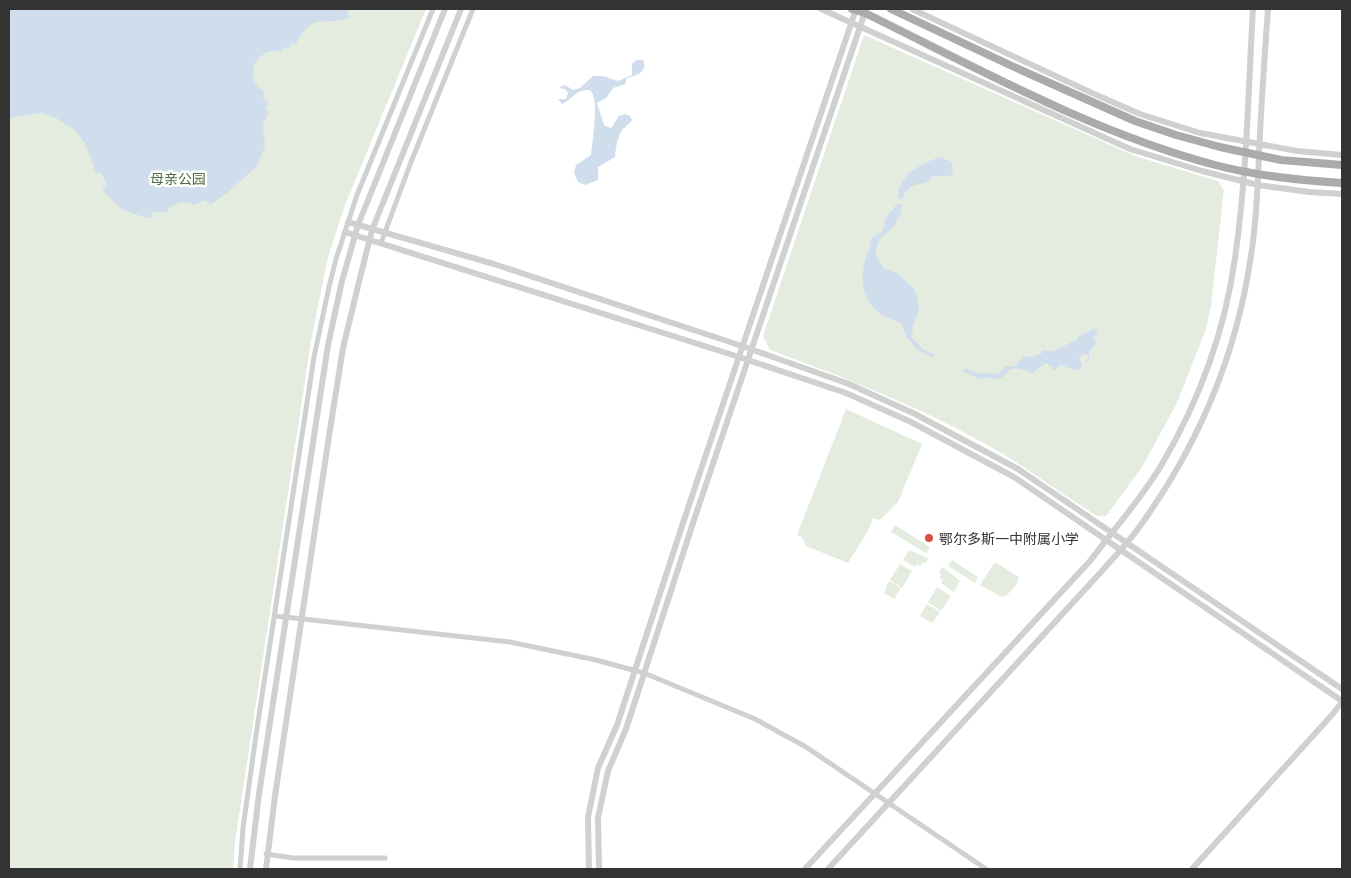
<svg xmlns="http://www.w3.org/2000/svg" width="1351" height="878" font-family="Lato,'Noto Sans SC',sans-serif">
<rect width="100%" height="100%" fill="#fff"/>
<!-- green -->
<path fill="#e4ebdf" d="M 9,9 L 426,9 L 345,205 L 328,257 L 311,341 L 235,842 L 233,869 L 9,869 Z
M 864,35 L 1135,156 L 1218,181 L 1224,190 L 1211,306 L 1206,329 L 1176,405 L 1142,467 L 1106,516 L 1097,516 C 1067,497 1038,476 1008,457 C 933,412 852,380 770,350 L 763,336 Z
M 846,409 L 922,444 L 898,502 L 880,520 L 873,518 L 868,531 L 848,563 L 806,546 L 802,537 L 797,535 Z
M 895,525 L 930,547 L 926,553 L 891,532 Z
M 909,550 L 928,558 L 925,564 L 923,562 L 920,566 L 916,564 L 915,567 L 903,560 Z
M 952,560 L 978,577 L 975,583 L 948,566 Z
M 995,562 L 1019,577 C 1018,585 1009,595 1002,597 L 980,585 Z
M 900,564 L 912,571 L 902,588 L 890,580 Z
M 943,567 L 960,581 L 954,592 L 941,583 L 943,580 L 939,578 L 941,574 L 939,572 Z
M 889,581 L 901,588 L 894,599 L 884,593 Z
M 937,587 L 951,596 L 941,611 L 928,602 Z
M 927,604 L 940,612 L 933,622 L 930,622 L 920,616 Z"/>
<!-- water -->
<path fill="#d0ddec" d="M 9,9 L 350,9 L 347,14 L 351,17 C 323,28 315,9 296,44 L 291,43 L 289,48 L 284,47 L 282,51 C 253,47 243,79 264,92 L 263,99 L 268,102 L 266,109 L 269,111 L 263,126 L 265,146 L 257,166 L 227,193 L 210,205 L 206,200 L 194,205 C 183,199 174,203 166,212 L 151,212 L 152,218 C 127,214 118,208 102,189 L 107,186 L 101,172 L 96,173 L 85,143 L 75,130 L 58,119 L 42,113 L 9,118 Z
M 637,60 L 643,60 C 648,72 638,75 627,78 L 625,84 L 613,88 L 606,98 L 597,103 L 604,125 L 611,128 L 619,116 L 625,114 L 630,116 L 632,120 C 629,124 626,126 623,129 C 617,137 616,147 615,157 L 598,167 L 598,180 L 585,185 L 578,182 L 574,173 L 576,165 L 591,155 C 592,141 600,99 590,90 C 574,89 574,99 562,104 L 558,99 L 566,99 L 568,93 L 565,89 L 560,88 L 560,87 L 565,85 L 573,90 L 580,88 L 593,76 L 603,76 L 618,81 L 632,75 L 632,64 Z
M 940,157 L 952,162 L 953,172 L 950,176 L 933,176 L 927,182 L 911,186 L 904,194 L 902,199 L 898,199 C 899,194 898,188 901,184 C 908,170 926,162 940,157 Z
M 897,204 L 902,204 L 901,213 L 893,227 L 879,240 L 875,253 L 883,268 L 897,273 L 902,277 L 913,288 L 917,295 L 919,309 L 913,326 L 912,338 L 924,350 L 934,354 L 934,358 L 917,350 L 906,336 L 902,324 C 893,319 883,317 875,309 C 858,293 861,268 869,249 C 870,246 870,241 872,238 C 875,235 879,233 882,232 L 886,218 Z
M 1094,328 L 1098,334 L 1093,337 L 1096,343 L 1089,351 L 1089,362 L 1085,362 L 1089,357 L 1086,354 L 1079,357 L 1082,367 L 1079,370 L 1071,369 L 1061,365 L 1057,367 L 1055,370 L 1053,370 L 1052,367 L 1048,364 L 1044,364 L 1033,373 C 1025,371 1013,364 1007,372 C 1004,375 1002,379 997,379 C 989,380 990,375 979,379 L 963,371 L 965,368 L 978,373 L 999,374 L 1006,366 L 1015,366 L 1024,357 L 1035,356 L 1042,353 L 1043,350 L 1052,352 L 1078,339 L 1078,337 Z"/>
<g fill="none" stroke-linecap="round" stroke-linejoin="round">
<!-- minor -->
<path stroke="#d0d0d0" stroke-width="5" d="M 381,243 L 411,162 L 473,9
M 276,616 L 510,642 L 596,660 L 644,673 L 755,719 L 806,747 L 986,869
M 266,854 L 293,858 L 385,858
M 240,869 L 243,828 L 256,735 L 314,357 L 329,287 L 336,259 L 357,195 L 433,9"/>
<!-- tertiary -->
<path stroke="#d0d0d0" stroke-width="6" d="M 821,9 L 1130,149 L 1202,171 L 1258,185 L 1309,192 L 1342,194
M 912,9 L 1092,93 L 1140,114 L 1200,133 L 1297,151 L 1342,155
M 348,222 L 494,264 L 742,346 L 849,384 L 915,414 L 1018,469 L 1342,689
M 345,232 L 739,357 L 846,393 L 911,422 L 1014,477 L 1342,701
M 250,869 L 259,794 L 328,345 L 342,281 L 358,225 L 445,9
M 266,869 L 275,796 L 329,436 L 343,348 L 358,286 L 372,230 L 461,9
M 589,869 L 588,817 L 598,768 L 617,725 L 684,520 L 856,9
M 599,869 L 598,818 L 608,771 L 626,729 L 693,523 L 866,9
M 805,869 L 1090,561 C 1114,529 1142,498 1162,464 C 1199,401 1225,330 1235,258 C 1247,176 1248,92 1253,9
M 828,869 L 1101,572 C 1114,557 1129,542 1140,526 C 1197,447 1235,359 1250,262 C 1257,220 1258,177 1260,134 C 1262,92 1265,50 1268,9
M 1192,869 L 1331,716 L 1342,702"/>
<!-- primary -->
<path stroke="#ababab" stroke-width="8" d="M 852,9 L 865,13 C 979,69 1092,132 1215,165 C 1257,176 1299,180 1342,183
M 891,9 L 1012,66 L 1135,121 L 1176,135 L 1220,147 L 1281,160 L 1342,165"/>
</g>
<!-- markers -->
<circle fill="#dc4c42" stroke="#fff" stroke-width="2" cx="929" cy="538" r="5"/>
<g text-anchor="middle" dominant-baseline="central" stroke-width="5" stroke-linejoin="round" paint-order="stroke">
<!-- park labels -->
<g font-size="14" fill="#506d41" stroke="#fff">
<text x="178" y="178">母亲公园</text>
</g>
<!-- poi labels -->
<g font-size="14" fill="#333" stroke="#fff" text-anchor="start">
<text x="939" y="538">鄂尔多斯一中附属小学</text>
</g>
</g>
<!-- border -->
<rect width="1351" height="878" fill="none" stroke="#333333" stroke-width="20"/>
</svg>
